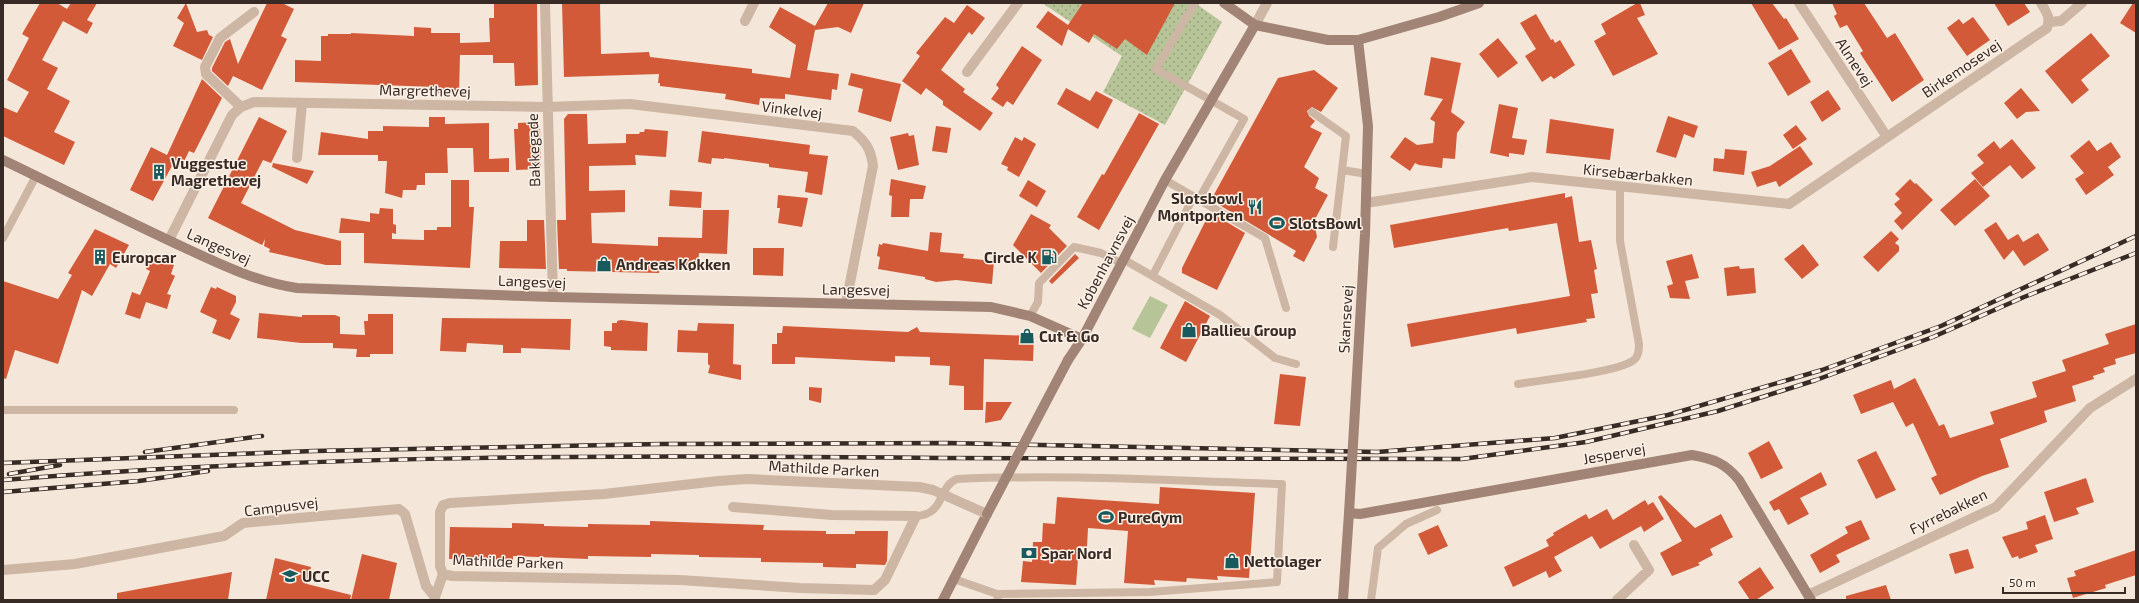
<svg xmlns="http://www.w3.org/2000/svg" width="2139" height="603" font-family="'Exo 2',sans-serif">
<defs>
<pattern id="green-dots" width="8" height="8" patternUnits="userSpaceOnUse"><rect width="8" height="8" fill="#b6c498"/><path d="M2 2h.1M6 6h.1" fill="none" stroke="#959f7c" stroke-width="1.8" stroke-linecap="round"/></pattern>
</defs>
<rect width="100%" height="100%" fill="#f4e7d9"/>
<!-- green -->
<path fill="url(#green-dots)" d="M 1042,3 L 1195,3 L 1222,22 L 1165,125 L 1103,92 L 1122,56 Z"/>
<!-- pitch -->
<path fill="#b6c498" d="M 1150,296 L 1168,305 L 1150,338 L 1132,329 Z"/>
<!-- building -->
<path fill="#d25a39" d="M 40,3 L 57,3 L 67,9 L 71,3 L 97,3 L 87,20 L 93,23 L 87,34 L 63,21 L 42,60 L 58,68 L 47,89 L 70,101 L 54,132 L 75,142 L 64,165 L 3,136 L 3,107 L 17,113 L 29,92 L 7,80 L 29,38 L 22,34 Z
M 186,3 L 197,32 L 207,30 L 209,35 L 213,37 L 202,60 L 173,46 L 184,23 L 177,18 Z
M 267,3 L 282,3 L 294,9 L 281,36 L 287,39 L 262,90 L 233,76 L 228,86 L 212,71 L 212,68 L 225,42 L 230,39 L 238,64 Z
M 494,3 L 537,3 L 538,85 L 515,86 L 514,63 L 493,63 L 493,55 L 460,55 L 459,94 L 436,93 L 436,87 L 295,82 L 295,60 L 321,61 L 321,36 L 328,36 L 328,34 L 351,34 L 351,33 L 414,36 L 414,27 L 431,28 L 431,33 L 460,33 L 460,43 L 490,42 L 489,18 L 494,18 Z
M 562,3 L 600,3 L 601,54 L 649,52 L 650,57 L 752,69 L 752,73 L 790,78 L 796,45 L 769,27 L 780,7 L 815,26 L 828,3 L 864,3 L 851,33 L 838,27 L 815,30 L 807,70 L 839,74 L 837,90 L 832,89 L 831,100 L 785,94 L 785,99 L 760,98 L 759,105 L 725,99 L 726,94 L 660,86 L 660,83 L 658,83 L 659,74 L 564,77 Z
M 1083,3 L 1175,3 L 1147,55 L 1125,39 L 1117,49 L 1094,34 L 1089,43 L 1068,29 L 1062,46 L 1036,27 L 1048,11 L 1068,25 Z
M 1637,3 L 1640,3 L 1645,15 L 1637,18 L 1658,54 L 1613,76 L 1594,41 L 1606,34 L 1601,24 Z
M 1751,3 L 1772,3 L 1784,19 L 1786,18 L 1799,39 L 1779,50 Z
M 1832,3 L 1864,3 L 1887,38 L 1895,33 L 1924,80 L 1892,102 L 1860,53 L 1863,51 L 1847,25 L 1840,28 L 1834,16 L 1837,14 Z
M 1994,3 L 2024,3 L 2030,12 L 2008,26 Z
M 2133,3 L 2136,3 L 2136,33 L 2120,23 Z
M 967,5 L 985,18 L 972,35 L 969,32 L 941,70 L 965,89 L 963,92 L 993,113 L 980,131 L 943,105 L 943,101 L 926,88 L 921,95 L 902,81 L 920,56 L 916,53 L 945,17 L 954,23 Z
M 1536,14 L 1551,40 L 1553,39 L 1555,43 L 1560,40 L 1575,65 L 1554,79 L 1551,76 L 1542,82 L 1525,56 L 1536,49 L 1520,23 Z
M 1973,17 L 1990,40 L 1967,56 L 1947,28 L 1959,19 L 1963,24 Z
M 2091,33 L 2110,56 L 2081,80 L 2089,90 L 2072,104 L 2045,71 Z
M 1498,38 L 1518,63 L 1498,78 L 1479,54 Z
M 1022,46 L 1042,60 L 1013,105 L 1007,101 L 1003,107 L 991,99 L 999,88 L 996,85 Z
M 1791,49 L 1811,82 L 1788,96 L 1768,63 Z
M 1431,57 L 1461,63 L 1451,112 L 1465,122 L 1457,133 L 1455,159 L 1443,158 L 1442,168 L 1419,165 L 1415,163 L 1410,171 L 1390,157 L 1405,137 L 1417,145 L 1433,143 L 1435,122 L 1430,119 L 1443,99 L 1424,95 Z
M 1314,70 L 1338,88 L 1321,112 L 1312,107 L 1307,111 L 1309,116 L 1315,121 L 1310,127 L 1322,133 L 1304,167 L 1319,178 L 1315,188 L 1328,195 L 1314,221 L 1317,237 L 1304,262 L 1293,256 L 1296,251 L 1211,200 L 1278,78 Z
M 851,73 L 901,84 L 891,122 L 858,112 L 863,89 L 848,85 Z
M 202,79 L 222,98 L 194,153 L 189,151 L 181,168 L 173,164 L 153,201 L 130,190 L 151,147 L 167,155 Z
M 1066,88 L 1090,101 L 1096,91 L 1113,100 L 1098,129 L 1057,104 Z
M 2021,88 L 2040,111 L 2026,112 L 2017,119 L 2004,103 Z
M 1828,90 L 1841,109 L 1822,122 L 1810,102 Z
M 1499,104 L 1518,108 L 1512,138 L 1527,140 L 1524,155 L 1509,153 L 1509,157 L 1490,153 Z
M 1139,113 L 1159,124 L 1099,230 L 1077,217 L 1102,174 L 1104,175 Z
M 568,114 L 587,114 L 588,144 L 626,143 L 626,134 L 639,134 L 640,132 L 644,132 L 645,129 L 668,131 L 666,157 L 635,155 L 636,165 L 589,166 L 589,191 L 625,190 L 625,212 L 591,213 L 592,243 L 658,246 L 658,237 L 702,238 L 703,210 L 729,210 L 727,254 L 699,253 L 698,265 L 694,264 L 694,270 L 659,269 L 659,273 L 567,271 L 567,269 L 559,269 L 557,220 L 566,220 L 564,119 Z
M 1668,116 L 1698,126 L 1694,138 L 1684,134 L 1676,158 L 1656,152 Z
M 259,117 L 287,131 L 271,163 L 263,160 L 241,203 L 295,230 L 341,241 L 341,265 L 326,265 L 269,252 L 270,249 L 264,246 L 265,239 L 262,245 L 208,218 Z
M 429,117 L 445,117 L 445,124 L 489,123 L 489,159 L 509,158 L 509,172 L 474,172 L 473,148 L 447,148 L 448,173 L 425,173 L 425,185 L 417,185 L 416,190 L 403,190 L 402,198 L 385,193 L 387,161 L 378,161 L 378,155 L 318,155 L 321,132 L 368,139 L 368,131 L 383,131 L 383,126 L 429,127 Z
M 1550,119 L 1614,129 L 1610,160 L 1546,153 Z
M 535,122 L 535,129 L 540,129 L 541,169 L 516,170 L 514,129 L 518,129 L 518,123 Z
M 1796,125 L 1807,139 L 1793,149 L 1783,135 Z
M 936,126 L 951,128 L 947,153 L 932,151 Z
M 702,131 L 810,145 L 809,154 L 828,156 L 822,195 L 805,192 L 808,172 L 769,167 L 769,164 L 724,158 L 724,159 L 712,158 L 711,164 L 698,162 Z
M 908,133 L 909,136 L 914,135 L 919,165 L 898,170 L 890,137 Z
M 1015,137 L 1022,141 L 1024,137 L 1036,144 L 1019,177 L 1007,170 L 1008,167 L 1001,164 Z
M 2012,139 L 2036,168 L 2022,179 L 2010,165 L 1983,187 L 1971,173 L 1984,163 L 1977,155 L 1994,141 L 2000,149 Z
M 2089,140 L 2097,151 L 2111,142 L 2121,157 L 2108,167 L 2114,175 L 2086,195 L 2075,179 L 2084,173 L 2070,156 Z
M 1800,146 L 1813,164 L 1779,187 L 1776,181 L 1757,187 L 1751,172 L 1770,166 Z
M 1725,149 L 1747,151 L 1744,175 L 1713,171 L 1714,158 L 1724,159 Z
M 273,163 L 314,171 L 307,184 L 272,167 Z
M 891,179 L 926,186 L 923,199 L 910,199 L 909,217 L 891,217 L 892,196 L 889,195 Z
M 1910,179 L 1915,184 L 1916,183 L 1933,200 L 1902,230 L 1894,221 L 1902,213 L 1894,204 L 1900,199 L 1895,194 Z
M 1975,179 L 1990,196 L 1955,226 L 1940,210 Z
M 451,180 L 469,180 L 469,207 L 474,207 L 470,268 L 364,263 L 364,233 L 339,233 L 341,218 L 370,222 L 370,213 L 379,214 L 380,208 L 393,209 L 393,224 L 396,225 L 396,234 L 392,233 L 392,239 L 424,240 L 424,230 L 437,230 L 437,227 L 451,227 Z
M 1028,180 L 1046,191 L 1037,207 L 1019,196 Z
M 670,190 L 702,192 L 701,208 L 669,206 Z
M 1565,193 L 1565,198 L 1572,196 L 1579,242 L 1591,240 L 1597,269 L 1594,270 L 1598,293 L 1591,294 L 1595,318 L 1586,319 L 1587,322 L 1517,334 L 1516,328 L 1411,347 L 1407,324 L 1570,296 L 1557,223 L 1509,231 L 1508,228 L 1394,248 L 1390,225 Z
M 778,195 L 808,198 L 802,227 L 778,223 L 780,208 L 777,208 Z
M 1210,212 L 1245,233 L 1217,290 L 1182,273 L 1182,268 Z
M 1031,214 L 1051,225 L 1049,228 L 1067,246 L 1041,273 L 1013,245 Z
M 527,220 L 544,220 L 546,269 L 499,268 L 500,241 L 527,241 Z
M 1996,222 L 2008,240 L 2018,234 L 2023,242 L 2038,233 L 2049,250 L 2024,266 L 2013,250 L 2004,260 L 1984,230 Z
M 95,229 L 129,245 L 116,268 L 110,264 L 92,296 L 82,290 L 58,364 L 15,350 L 6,379 L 3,378 L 3,281 L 58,299 L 72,275 L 68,273 Z
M 1891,231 L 1899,239 L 1895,243 L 1899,246 L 1899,251 L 1878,272 L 1863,257 Z
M 930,232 L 942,233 L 940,252 L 964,254 L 963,258 L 994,261 L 992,284 L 956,280 L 936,282 L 925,279 L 925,277 L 878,269 L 880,257 L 877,256 L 879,244 L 882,245 L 883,243 L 928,251 Z
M 1803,244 L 1819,265 L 1802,279 L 1784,259 Z
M 753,248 L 784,248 L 783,276 L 753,275 Z
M 1075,254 L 1079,258 L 1052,284 L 1049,281 Z
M 1692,254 L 1699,278 L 1685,281 L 1690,299 L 1670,298 L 1667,286 L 1673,284 L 1666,261 Z
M 152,255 L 174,265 L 171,274 L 175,276 L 167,294 L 171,295 L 167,309 L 146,302 L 140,319 L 125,314 L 132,292 L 140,295 L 150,271 L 146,269 Z
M 1739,266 L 1740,269 L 1754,268 L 1756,293 L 1727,296 L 1724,268 Z
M 211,287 L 216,289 L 217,287 L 236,296 L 236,302 L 230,314 L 240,319 L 230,340 L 212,333 L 217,320 L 200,312 Z
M 1185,301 L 1210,316 L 1186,362 L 1160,348 Z
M 259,313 L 302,317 L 302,315 L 335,315 L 340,317 L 340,334 L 365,335 L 364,321 L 368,321 L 368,314 L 393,314 L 393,354 L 370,354 L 370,357 L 356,357 L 357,349 L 333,348 L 333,343 L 301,343 L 257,338 Z
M 442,318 L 571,319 L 570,350 L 521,348 L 521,353 L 503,353 L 503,345 L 467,343 L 466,352 L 440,351 Z
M 621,320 L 648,323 L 647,351 L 611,350 L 611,347 L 604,346 L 604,331 L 612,331 L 612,323 L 617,323 L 617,321 Z
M 698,323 L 734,324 L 733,364 L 741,365 L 741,380 L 708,373 L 710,366 L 708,364 L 708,353 L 677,352 L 678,330 L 697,331 Z
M 2136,324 L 2136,353 L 2115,359 L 2116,364 L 2103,368 L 2105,372 L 2093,376 L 2094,379 L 2072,386 L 2076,401 L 2044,411 L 2047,422 L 2000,439 L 2009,467 L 1982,476 L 1940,495 L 1931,478 L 1937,475 L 1913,423 L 1906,427 L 1893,402 L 1861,414 L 1853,395 L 1891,380 L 1894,389 L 1915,378 L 1939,426 L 1944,424 L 1950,438 L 1994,424 L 1990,412 L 2037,397 L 2032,382 L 2066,371 L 2062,360 L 2109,344 L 2105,334 Z
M 783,326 L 908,332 L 917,327 L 920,332 L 1034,336 L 1033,361 L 984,359 L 983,410 L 964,410 L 964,386 L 949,385 L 950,366 L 930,365 L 930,357 L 895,356 L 895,362 L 795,357 L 795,364 L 772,364 L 772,344 L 777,344 L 777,333 L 782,333 Z
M 1280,374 L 1306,377 L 1300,426 L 1274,424 Z
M 809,387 L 822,388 L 821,403 L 809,400 Z
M 986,402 L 1012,402 L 1001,420 L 985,423 Z
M 1769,441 L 1783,468 L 1761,479 L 1748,453 Z
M 1876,451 L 1896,490 L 1876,499 L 1857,460 Z
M 1821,472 L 1827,485 L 1800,498 L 1809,514 L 1788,525 L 1779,509 L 1774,511 L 1769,502 Z
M 2086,478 L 2094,502 L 2076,508 L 2079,514 L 2054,522 L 2044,492 Z
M 1160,487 L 1255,493 L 1249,578 L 1217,576 L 1218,580 L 1187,578 L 1186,582 L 1154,580 L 1155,585 L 1124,583 L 1128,531 L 1088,528 L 1087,547 L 1079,546 L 1076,585 L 1021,582 L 1023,561 L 1032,562 L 1033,542 L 1042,542 L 1043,523 L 1055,524 L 1057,497 L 1159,504 Z
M 1661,495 L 1695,528 L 1721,514 L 1733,537 L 1710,549 L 1713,555 L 1698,563 L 1700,565 L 1672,576 L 1660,553 L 1682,541 L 1658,497 Z
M 1645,500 L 1648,505 L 1653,502 L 1664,519 L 1644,532 L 1641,526 L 1600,549 L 1592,536 L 1554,557 L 1562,571 L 1549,578 L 1546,571 L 1513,587 L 1504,567 L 1549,546 L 1546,540 L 1554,535 L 1553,533 L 1586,514 L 1589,519 L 1607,509 L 1613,520 Z
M 2045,515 L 2053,539 L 2035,545 L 2038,552 L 2019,559 L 2018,556 L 2012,558 L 2002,537 L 2028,529 L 2026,522 Z
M 1861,520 L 1870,539 L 1836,555 L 1840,562 L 1820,573 L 1810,555 L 1848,533 L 1845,527 Z
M 650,521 L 764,525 L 763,530 L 826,531 L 826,534 L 855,534 L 855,531 L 888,531 L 887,561 L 885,565 L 856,564 L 856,568 L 823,567 L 823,563 L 761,562 L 761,558 L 699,557 L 699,555 L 651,554 L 651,557 L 588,556 L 588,559 L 513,556 L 513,561 L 449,559 L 450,527 L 512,528 L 512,523 L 544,524 L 544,526 L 588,527 L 588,524 L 650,525 Z
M 1438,525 L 1448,546 L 1428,555 L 1418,534 Z
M 1968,549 L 1974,568 L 1955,574 L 1949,554 Z
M 2136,550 L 2136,575 L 2105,585 L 2106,588 L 2073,598 L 2067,578 L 2076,576 L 2074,571 Z
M 362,554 L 397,563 L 389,600 L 351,600 Z
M 275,558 L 311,567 L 307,584 L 351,595 L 350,600 L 266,600 Z
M 1760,567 L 1774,588 L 1756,600 L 1750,600 L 1738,582 Z
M 232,572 L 228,600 L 117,600 L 117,593 Z
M 1886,585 L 1891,600 L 1846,600 L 1846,596 Z"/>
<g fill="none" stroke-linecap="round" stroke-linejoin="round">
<!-- lane -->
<path stroke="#cdb6a4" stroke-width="8" d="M 1195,3 L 1156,69 L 1244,119 L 1199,199
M 1312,112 L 1346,136 L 1333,247
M 1342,170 L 1367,174
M 1165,180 L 1265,238 L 1286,308
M 3,238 L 36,176
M 1123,259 L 1220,315 L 1275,358 L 1296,364
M 1153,275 L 1194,196
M 1030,316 L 1038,302 L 1039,283 L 1074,247 L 1101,253 L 1121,263
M 1518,384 C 1540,380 1623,372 1635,359 C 1639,355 1639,349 1639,344 L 1620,241 L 1620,187
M 3,410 L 234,410
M 916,516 C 945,515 938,486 957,479 C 1065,474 1174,481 1282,484 L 1277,582 L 1150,592 L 997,594
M 954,579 L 997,594 L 998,600
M 1371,600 L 1378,548 L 1406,524 L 1437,510"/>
<!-- street -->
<path stroke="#cdb6a4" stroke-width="10" d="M 545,3 L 553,297
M 1799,3 L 1887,137
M 745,21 L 754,3
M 2049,22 L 2061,21 L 2082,3
M 1255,25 L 1267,3
M 967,72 L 1018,3
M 241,107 L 206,74 L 205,67 L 220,38 L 254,12
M 297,158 L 302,103
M 1366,203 L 1532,177 L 1789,204 L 2047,28 C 2051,17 2046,12 2041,3
M 169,240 L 232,115 L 241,107 L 254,102 L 547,107 L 630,104 L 853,131 C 866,142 871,149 873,166 L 846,303
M 733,507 L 832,515 L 916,516 L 885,580 L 874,590 L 800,588 L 680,580 L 452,576 L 443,574 L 440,566 L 440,512 L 443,505 L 450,503 L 604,494 L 718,481 L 747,479 L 919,487
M 3,570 L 75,564 L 224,536 L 243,523 L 399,509 L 405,514 L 426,586 L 435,597
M 1808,595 L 1996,507 L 2090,408 L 2136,379
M 434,600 L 443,574
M 1617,600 L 1649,570 L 1634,545"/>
<!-- secondary -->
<path stroke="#a18475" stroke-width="10" d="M 1224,3 L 1255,25 L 1328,40 L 1358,40 L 1439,17 L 1479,3
M 3,160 C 63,189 123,219 183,247 C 220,264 256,282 297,288 L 553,297 L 991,307 L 1030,316 L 1082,339
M 1068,360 L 1082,339 L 1165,180 L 1255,25
M 1355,410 L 1365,234 L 1368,126 L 1358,40
M 943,600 L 987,514
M 1343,600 L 1349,513 L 1360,514 L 1692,455 C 1714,459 1725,463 1739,480 L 1811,600"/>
<defs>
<path id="rail" d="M 145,452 L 262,436
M 3,463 L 314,451 L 661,444 L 948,443 L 1377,452 L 1555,438 L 1668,415 L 1822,370 L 1941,326 L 2136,236
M 9,474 L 60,465
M 3,480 C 315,454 629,455 941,458 C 1115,459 1289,458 1462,459 L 1586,442 L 1718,411 L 1816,380 L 1933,337 L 2024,297 L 2136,253
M 3,492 L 139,481 L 208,471"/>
</defs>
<!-- rail casing -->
<use href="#rail" stroke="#382b26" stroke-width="4.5"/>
<!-- rail -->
<use href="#rail" stroke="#fbf1e6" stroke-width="3" stroke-dasharray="9" stroke-linecap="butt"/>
<!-- street-bridge -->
<path stroke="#cdb6a4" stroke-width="10" d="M 919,487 L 933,490 L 987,514"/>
<!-- secondary-bridge -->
<path stroke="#a18475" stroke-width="10" d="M 1349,513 L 1355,410
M 987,514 L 1068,360"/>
</g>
<!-- icons -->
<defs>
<symbol id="building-bare" viewBox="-9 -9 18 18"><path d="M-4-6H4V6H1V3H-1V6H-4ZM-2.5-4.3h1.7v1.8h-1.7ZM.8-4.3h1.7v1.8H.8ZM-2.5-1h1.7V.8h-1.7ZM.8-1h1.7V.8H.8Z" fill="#185a5d" stroke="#fbf1e6" stroke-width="2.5" paint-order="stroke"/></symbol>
<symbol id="restaurant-bare" viewBox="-9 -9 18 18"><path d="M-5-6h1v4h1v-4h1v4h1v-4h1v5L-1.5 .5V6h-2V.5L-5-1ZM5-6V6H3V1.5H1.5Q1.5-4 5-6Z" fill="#185a5d" stroke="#fbf1e6" stroke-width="2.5" paint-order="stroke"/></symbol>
<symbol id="stadium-bare" viewBox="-9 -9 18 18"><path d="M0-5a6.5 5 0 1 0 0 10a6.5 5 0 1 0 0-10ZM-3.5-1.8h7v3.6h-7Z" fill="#185a5d" stroke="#fbf1e6" stroke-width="2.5" paint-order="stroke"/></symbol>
<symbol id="fuel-bare" viewBox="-9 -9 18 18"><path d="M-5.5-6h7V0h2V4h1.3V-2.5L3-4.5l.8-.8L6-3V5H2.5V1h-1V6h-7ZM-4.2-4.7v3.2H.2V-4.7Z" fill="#185a5d" stroke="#fbf1e6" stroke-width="2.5" paint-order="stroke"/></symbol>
<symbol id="shop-bare" viewBox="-9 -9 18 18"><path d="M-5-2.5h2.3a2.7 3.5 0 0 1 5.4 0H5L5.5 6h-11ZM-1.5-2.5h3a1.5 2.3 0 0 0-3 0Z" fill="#185a5d" stroke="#fbf1e6" stroke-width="2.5" paint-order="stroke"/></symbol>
<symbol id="bank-bare" viewBox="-9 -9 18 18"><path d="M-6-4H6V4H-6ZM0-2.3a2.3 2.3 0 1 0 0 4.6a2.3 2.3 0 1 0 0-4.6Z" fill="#185a5d" stroke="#fbf1e6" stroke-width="2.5" paint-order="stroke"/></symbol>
<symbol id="school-bare" viewBox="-9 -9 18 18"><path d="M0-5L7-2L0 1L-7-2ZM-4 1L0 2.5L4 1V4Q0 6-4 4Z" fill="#185a5d" stroke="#fbf1e6" stroke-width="2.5" paint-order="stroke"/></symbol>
</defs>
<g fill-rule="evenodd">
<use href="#building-bare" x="148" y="161" width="22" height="22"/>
<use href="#restaurant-bare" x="1244" y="196" width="22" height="22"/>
<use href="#stadium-bare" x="1266" y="212" width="22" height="22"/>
<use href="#building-bare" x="89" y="246" width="22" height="22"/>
<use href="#fuel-bare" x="1038" y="246" width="22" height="22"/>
<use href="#shop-bare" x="593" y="253" width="22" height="22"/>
<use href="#shop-bare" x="1178" y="319" width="22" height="22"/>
<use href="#shop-bare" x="1016" y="325" width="22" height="22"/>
<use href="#stadium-bare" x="1095" y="506" width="22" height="22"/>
<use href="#bank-bare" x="1018" y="542" width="22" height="22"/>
<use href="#shop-bare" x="1221" y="550" width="22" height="22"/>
<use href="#school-bare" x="279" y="565" width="22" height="22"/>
</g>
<g text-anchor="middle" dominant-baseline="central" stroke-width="3" stroke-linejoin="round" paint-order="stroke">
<!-- street labels -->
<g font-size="15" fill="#382b26" stroke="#fbf1e6">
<text transform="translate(1855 62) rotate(57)">Almevej</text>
<text transform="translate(1961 68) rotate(-34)">Birkemosevej</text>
<text transform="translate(425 90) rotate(1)">Margrethevej</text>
<text transform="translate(792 109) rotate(7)">Vinkelvej</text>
<text transform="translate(533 150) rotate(-92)">Bakkegade</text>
<text transform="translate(1638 174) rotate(6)">Kirsebærbakken</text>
<text transform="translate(219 246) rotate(24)">Langesvej</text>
<text transform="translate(1105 262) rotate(-62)">Københavnsvej</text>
<text transform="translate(532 281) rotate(2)">Langesvej</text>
<text transform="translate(856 289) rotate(1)">Langesvej</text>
<text transform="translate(1345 319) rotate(-87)">Skansevej</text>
<text transform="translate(1614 453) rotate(-10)">Jespervej</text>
<text transform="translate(824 468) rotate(3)">Mathilde Parken</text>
<text transform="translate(281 506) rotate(-7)">Campusvej</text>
<text transform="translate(1948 511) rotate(-26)">Fyrrebakken</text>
<text transform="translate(508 561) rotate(2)">Mathilde Parken</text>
</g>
<!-- poi labels -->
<g font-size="15" font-weight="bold" fill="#382b26" stroke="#fbf1e6" text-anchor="start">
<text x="171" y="163">Vuggestue<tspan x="171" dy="17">Magrethevej</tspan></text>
<text x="1243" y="198" text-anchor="end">Slotsbowl<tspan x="1243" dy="17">Møntporten</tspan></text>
<text x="1289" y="223">SlotsBowl</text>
<text x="112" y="257">Europcar</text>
<text x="1037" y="257" text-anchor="end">Circle K</text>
<text x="616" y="264">Andreas Køkken</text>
<text x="1201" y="330">Ballieu Group</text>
<text x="1039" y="336">Cut &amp; Go</text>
<text x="1118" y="517">PureGym</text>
<text x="1041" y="553">Spar Nord</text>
<text x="1244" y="561">Nettolager</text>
<text x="302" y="576">UCC</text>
</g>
</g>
<!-- border -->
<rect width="2139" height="603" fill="none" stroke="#382b26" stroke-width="8"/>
<!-- scale -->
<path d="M2003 587v6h122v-6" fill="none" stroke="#382b26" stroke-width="2"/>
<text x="2009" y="587" font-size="12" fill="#382b26" stroke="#fbf1e6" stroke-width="3" paint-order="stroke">50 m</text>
</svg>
